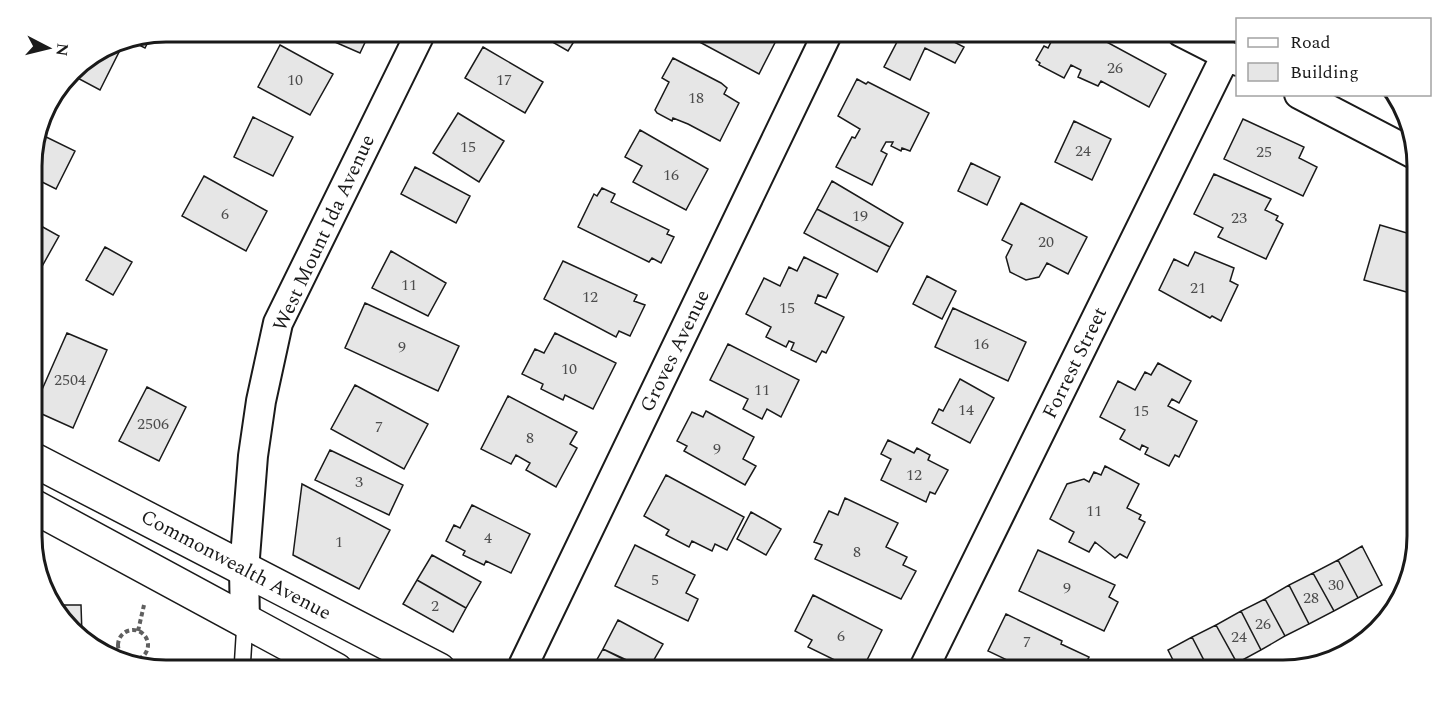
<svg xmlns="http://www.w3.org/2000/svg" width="1449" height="702" font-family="Spectral,serif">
<rect width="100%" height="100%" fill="#fff"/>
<!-- building -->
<path fill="#e6e6e6" stroke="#1a1a1a" stroke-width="1.5" d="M 312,32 L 370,32 L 360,53 Z
M 535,32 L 580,32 L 568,51 Z
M 681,32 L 777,32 L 780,33 L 759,74 Z
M 886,32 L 954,32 L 950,40 L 964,47 L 955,63 L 925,48 L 910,80 L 884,67 L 899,38 Z
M 1051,32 L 1082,32 L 1090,36 L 1092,34 L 1166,74 L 1149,107 L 1101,81 L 1098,86 L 1078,77 L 1081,70 L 1071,65 L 1064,78 L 1039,65 L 1040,63 L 1036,60 L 1044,46 L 1048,48 L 1053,38 L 1049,36 Z
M 152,34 L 145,48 L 127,39 Z
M 109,45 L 120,50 L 100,90 L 70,74 L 77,65 Z
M 280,45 L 333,74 L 310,115 L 258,87 Z
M 483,47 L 543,82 L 525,113 L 465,78 Z
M 673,58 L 721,83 L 727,88 L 724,94 L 739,103 L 720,141 L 688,124 L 673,118 L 672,121 L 657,113 L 655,110 L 669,82 L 662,78 Z
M 857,79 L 866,84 L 868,82 L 929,113 L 910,151 L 902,148 L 901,151 L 891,146 L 893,142 L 886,142 L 881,151 L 887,154 L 872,185 L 836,167 L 852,137 L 855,138 L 860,129 L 838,116 Z
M 458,113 L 504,141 L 479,182 L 433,153 Z
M 253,117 L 293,137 L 273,176 L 234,157 Z
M 1243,119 L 1304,147 L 1299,158 L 1317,167 L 1303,196 L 1224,159 Z
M 1074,121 L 1111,139 L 1092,180 L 1055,162 Z
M 640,130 L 708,169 L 686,210 L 633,182 L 642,166 L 625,157 Z
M 38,133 L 75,151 L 56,189 L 32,177 L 32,156 Z
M 971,163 L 1000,177 L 987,205 L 958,191 Z
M 415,167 L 470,196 L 456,223 L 401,194 Z
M 1214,174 L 1271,199 L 1265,210 L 1278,216 L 1276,220 L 1283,224 L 1266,259 L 1218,237 L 1223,228 L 1194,214 Z
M 204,176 L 267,211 L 246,251 L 182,216 Z
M 832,181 L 903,223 L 890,247 L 817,209 Z
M 602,188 L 615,194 L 611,202 L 669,230 L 667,234 L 674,237 L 661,263 L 652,258 L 649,262 L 578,227 L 594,194 L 597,196 Z
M 1021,203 L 1087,237 L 1068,274 L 1047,263 L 1039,277 L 1026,280 L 1010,272 L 1006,257 L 1012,245 L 1002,240 Z
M 817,209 L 890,247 L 877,272 L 804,233 Z
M 32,221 L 59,236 L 40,270 L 32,265 Z
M 1380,225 L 1417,236 L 1417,295 L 1364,280 Z
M 105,247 L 132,262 L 113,295 L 86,280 Z
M 391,251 L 446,283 L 428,316 L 372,288 Z
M 1195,252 L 1234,268 L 1230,281 L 1238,285 L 1221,321 L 1212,316 L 1210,318 L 1159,290 L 1174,259 L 1188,266 Z
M 804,257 L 838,274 L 826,298 L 818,295 L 815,303 L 844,317 L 826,353 L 822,351 L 816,362 L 791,350 L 794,343 L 789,341 L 786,347 L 766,337 L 771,327 L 746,314 L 764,278 L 780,286 L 789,267 L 797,271 Z
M 563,261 L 637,295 L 634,301 L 645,305 L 630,336 L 619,331 L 616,337 L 544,299 Z
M 927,276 L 956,291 L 942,319 L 913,304 Z
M 365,303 L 459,346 L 438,391 L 345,348 Z
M 953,308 L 1026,342 L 1008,381 L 935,347 Z
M 67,333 L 107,350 L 73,428 L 33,410 Z
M 555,333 L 616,363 L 593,409 L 565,395 L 563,400 L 541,389 L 543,384 L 522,374 L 535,349 L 544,353 Z
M 728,344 L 799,380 L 781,417 L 767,409 L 762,419 L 743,409 L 748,399 L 710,380 Z
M 1158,363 L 1191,381 L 1179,403 L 1172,399 L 1168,406 L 1197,421 L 1179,457 L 1175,455 L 1169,466 L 1145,454 L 1148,448 L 1142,445 L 1140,450 L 1120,439 L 1125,430 L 1100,417 L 1118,381 L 1135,390 L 1145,372 L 1151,375 Z
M 960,379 L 994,398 L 970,443 L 932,423 L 939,409 L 943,411 Z
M 355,385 L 428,424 L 404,469 L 331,429 Z
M 147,387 L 186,407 L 159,461 L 119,441 Z
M 508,396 L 577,432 L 570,444 L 577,448 L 556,487 L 526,470 L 530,463 L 516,455 L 511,464 L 481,449 Z
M 706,411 L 754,437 L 743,459 L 756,466 L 745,485 L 684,451 L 687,446 L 677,441 L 692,412 L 703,417 Z
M 888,440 L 914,453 L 917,448 L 930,455 L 928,460 L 948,470 L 935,494 L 930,492 L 926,502 L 881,480 L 891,459 L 881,454 Z
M 330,450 L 403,485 L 389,515 L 315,480 Z
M 1105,466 L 1139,484 L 1127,508 L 1141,515 L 1139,519 L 1145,522 L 1127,558 L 1120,554 L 1115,558 L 1095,542 L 1089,552 L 1069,542 L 1074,532 L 1050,519 L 1067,484 L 1084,479 L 1089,482 L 1094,472 L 1101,475 Z
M 666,475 L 744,517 L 727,550 L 715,544 L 712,551 L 692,541 L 689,547 L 666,535 L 669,530 L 644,516 Z
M 302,484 L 390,530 L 359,589 L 293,555 Z
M 845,498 L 898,523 L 886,547 L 907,557 L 903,565 L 916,571 L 901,599 L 815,559 L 822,545 L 814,542 L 829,511 L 838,515 Z
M 472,505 L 530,534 L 511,573 L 486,561 L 484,565 L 463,555 L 465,551 L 446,541 L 454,525 L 460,528 Z
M 751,512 L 781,529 L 766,555 L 737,539 Z
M 635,545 L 695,575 L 686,593 L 698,599 L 688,621 L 615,586 Z
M 1362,546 L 1382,585 L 1358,598 L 1338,560 Z
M 1038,550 L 1115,585 L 1109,597 L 1118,602 L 1104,631 L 1019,591 Z
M 432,555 L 481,582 L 466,608 L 417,580 Z
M 1338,560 L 1358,598 L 1334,611 L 1313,573 Z
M 1313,573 L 1334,611 L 1309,624 L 1289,585 Z
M 417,580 L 466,608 L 453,632 L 403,604 Z
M 1289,585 L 1309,624 L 1285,636 L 1265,599 Z
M 813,595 L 882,630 L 862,670 L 855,670 L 808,647 L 812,640 L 795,631 Z
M 1265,599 L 1285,636 L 1261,650 L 1241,611 Z
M 54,605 L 81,605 L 82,635 L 59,618 Z
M 1241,611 L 1261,650 L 1237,663 L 1216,625 Z
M 1006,614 L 1062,641 L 1061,644 L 1089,657 L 1082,670 L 1028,670 L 988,651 Z
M 618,620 L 663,644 L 648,670 L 603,649 Z
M 1216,625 L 1237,663 L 1222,670 L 1209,670 L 1192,637 Z
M 1192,637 L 1209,670 L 1178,670 L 1168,650 Z
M 603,649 L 645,670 L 591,670 Z"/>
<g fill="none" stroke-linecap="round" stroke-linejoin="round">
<defs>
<path id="lane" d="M 242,670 L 245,622"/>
<path id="street" d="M 1181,32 L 1238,61
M 1299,94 L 1416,155
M 245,622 L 244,570 L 253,456 L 261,401 L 278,323 L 421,32
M 521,670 L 828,32
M 923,670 L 1226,55"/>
<path id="secondary" d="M 32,459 L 439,670
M 33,506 L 336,670"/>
</defs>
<!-- lane casing -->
<use href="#lane" stroke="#1a1a1a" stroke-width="18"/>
<!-- street casing -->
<use href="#street" stroke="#1a1a1a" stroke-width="32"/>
<!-- secondary casing -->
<use href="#secondary" stroke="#1a1a1a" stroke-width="36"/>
<!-- path -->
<path stroke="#5f5f5f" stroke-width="4" stroke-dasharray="4.5 3" stroke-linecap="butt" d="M118 645a15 15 0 1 1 30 0a15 15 0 1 1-30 0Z
M 138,631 L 144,605"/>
<!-- lane -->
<use href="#lane" stroke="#fff" stroke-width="15"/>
<!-- street -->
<use href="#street" stroke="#fff" stroke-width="28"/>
<!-- secondary -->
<use href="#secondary" stroke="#fff" stroke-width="33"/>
</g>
<g text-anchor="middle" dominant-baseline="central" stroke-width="4.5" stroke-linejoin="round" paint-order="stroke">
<!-- number labels -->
<g font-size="16" fill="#4d4d4d">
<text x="1115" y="68">26</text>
<text x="295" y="80">10</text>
<text x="504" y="80">17</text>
<text x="696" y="98">18</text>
<text x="468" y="147">15</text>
<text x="1083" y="151">24</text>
<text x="1264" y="152">25</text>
<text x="671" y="175">16</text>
<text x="225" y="214">6</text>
<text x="860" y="216">19</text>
<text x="1239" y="218">23</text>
<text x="1046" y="242">20</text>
<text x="409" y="285">11</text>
<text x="1198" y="288">21</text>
<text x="590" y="297">12</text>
<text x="787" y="308">15</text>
<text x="981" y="344">16</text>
<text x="402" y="347">9</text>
<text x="569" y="369">10</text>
<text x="70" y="380">2504</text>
<text x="762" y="390">11</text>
<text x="966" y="410">14</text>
<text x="1141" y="411">15</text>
<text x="153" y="424">2506</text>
<text x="379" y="427">7</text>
<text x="530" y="438">8</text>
<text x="717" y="449">9</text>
<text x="914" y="475">12</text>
<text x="359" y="482">3</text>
<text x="1094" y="511">11</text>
<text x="488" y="538">4</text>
<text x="339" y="542">1</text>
<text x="857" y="552">8</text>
<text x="655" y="580">5</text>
<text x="1336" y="585">30</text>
<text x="1067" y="588">9</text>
<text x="1311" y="598">28</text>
<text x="435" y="606">2</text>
<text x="1263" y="624">26</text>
<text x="841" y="636">6</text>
<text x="1239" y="637">24</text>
<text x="1027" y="642">7</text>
</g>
<!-- street labels -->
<g font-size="20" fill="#1a1a1a" stroke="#fff">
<text transform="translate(324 233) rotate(-65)">West Mount Ida Avenue</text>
<text transform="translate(675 351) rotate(-64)">Groves Avenue</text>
<text transform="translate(1075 363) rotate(-64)">Forrest Street</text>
<text transform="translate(236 565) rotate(28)">Commonwealth Avenue</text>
</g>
</g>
<!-- crop -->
<path d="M0 0H1449V702H0ZM166 42H1283A124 124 0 0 1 1407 166V536A124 124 0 0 1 1283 660H166A124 124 0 0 1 42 536V166A124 124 0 0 1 166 42Z" fill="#fff" fill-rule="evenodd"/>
<path fill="none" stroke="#1a1a1a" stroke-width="3" d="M166 42H1283A124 124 0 0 1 1407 166V536A124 124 0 0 1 1283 660H166A124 124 0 0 1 42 536V166A124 124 0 0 1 166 42Z"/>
<!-- legend -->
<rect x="1236" y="18" width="195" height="78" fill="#ffffff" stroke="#a3a3a3" stroke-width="1.5"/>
<rect x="1248" y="38" width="30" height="9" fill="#ffffff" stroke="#a3a3a3" stroke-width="1.5"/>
<text x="1290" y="48" font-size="18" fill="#1a1a1a">Road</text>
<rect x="1248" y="63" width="30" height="18" fill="#e6e6e6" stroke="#a3a3a3" stroke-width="1.5"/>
<text x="1290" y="78" font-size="18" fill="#1a1a1a">Building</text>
<!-- north arrow -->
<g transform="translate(48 48) rotate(97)" stroke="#ffffff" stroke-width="4.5" paint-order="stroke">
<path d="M0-4.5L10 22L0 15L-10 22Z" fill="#1a1a1a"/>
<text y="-9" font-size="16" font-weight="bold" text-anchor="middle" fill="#1a1a1a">N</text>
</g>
</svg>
